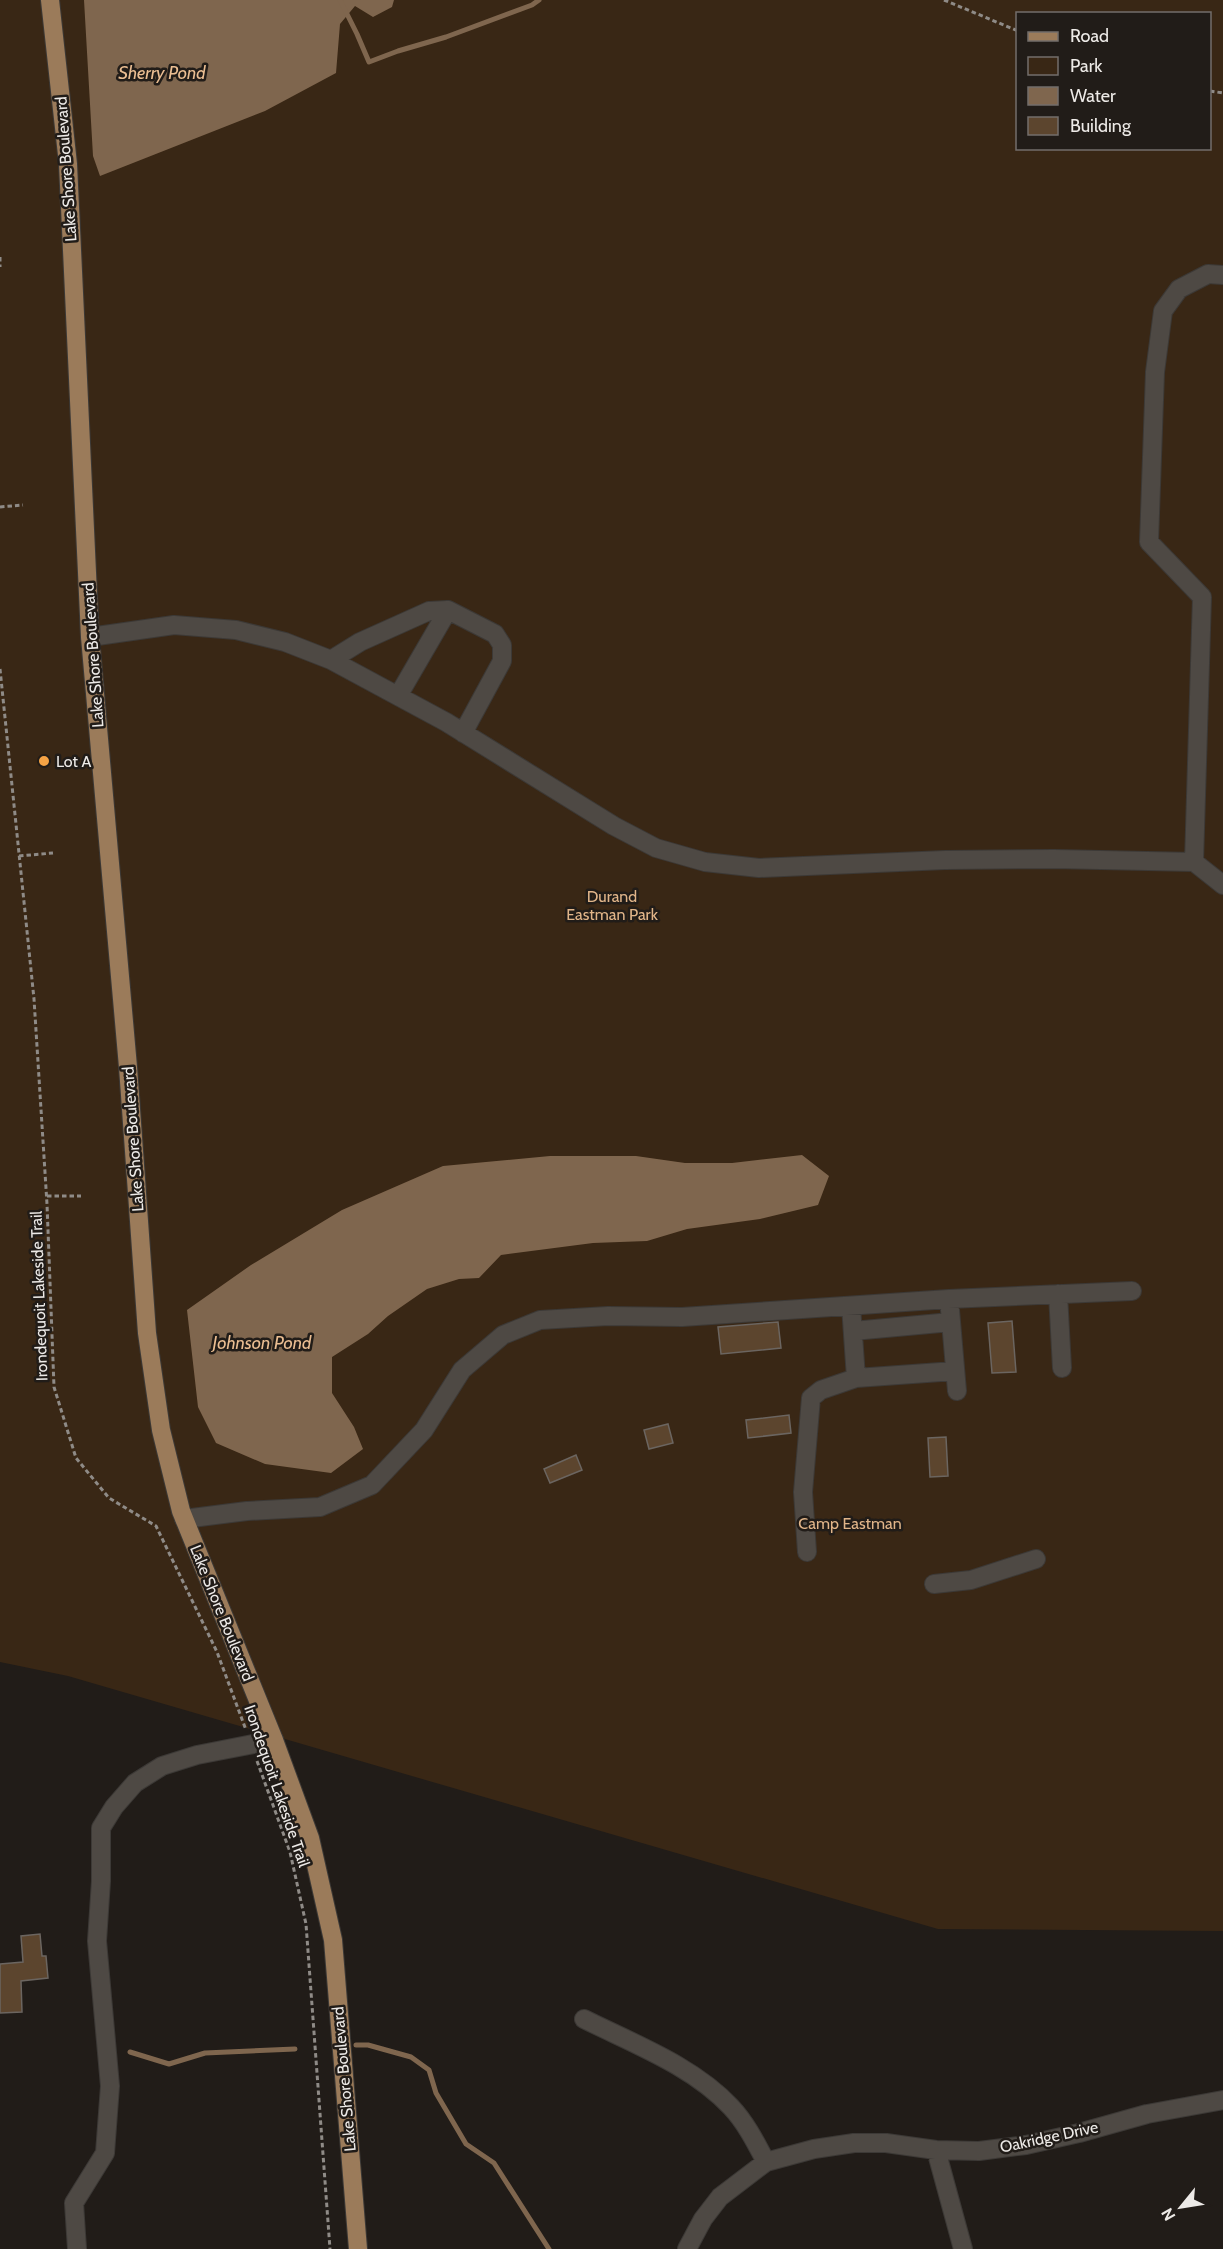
<svg xmlns="http://www.w3.org/2000/svg" width="1223" height="2249" font-family="Cabin,sans-serif">
<rect width="100%" height="100%" fill="#211c18"/>
<!-- green -->
<path fill="#392715" fill-rule="evenodd" d="M 0,0 L 1223,0 L 1223,1931 L 938,1929 L 68,1676 L 0,1662 ZM 1018,14 L 1210,14 L 1210,148 L 1018,148 Z"/>
<!-- water -->
<path fill="#7f664e" d="M 84,0 L 394,0 L 392,7 L 373,17 L 355,6 L 340,24 L 336,73 L 265,111 L 100,176 L 93,156 Z
M 802,1155 L 829,1176 L 818,1205 L 760,1219 L 687,1229 L 647,1241 L 593,1243 L 501,1255 L 479,1278 L 459,1279 L 427,1289 L 388,1316 L 368,1334 L 332,1357 L 332,1393 L 354,1427 L 363,1449 L 331,1473 L 265,1464 L 216,1443 L 198,1407 L 187,1310 L 251,1265 L 342,1210 L 443,1166 L 550,1156 L 636,1156 L 685,1163 L 732,1163 Z"/>
<g fill="none" stroke-linecap="round" stroke-linejoin="round">
<!-- stream -->
<path stroke="#7f664e" stroke-width="5" d="M 340,0 L 357,34 L 369,62 L 398,51 L 446,37 L 532,5 L 539,0
M 356,2045 L 368,2045 L 411,2057 L 429,2070 L 436,2093 L 466,2144 L 494,2163 L 549,2249
M 130,2052 L 169,2064 L 205,2053 L 295,2049"/>
</g>
<!-- building -->
<path fill="#5c452e" stroke="#6b6560" stroke-width="1.5" d="M 1012,1321 L 1016,1372 L 992,1373 L 988,1323 Z
M 778,1322 L 781,1348 L 721,1354 L 718,1327 Z
M 789,1415 L 791,1433 L 748,1438 L 746,1420 Z
M 668,1424 L 673,1443 L 649,1449 L 644,1430 Z
M 946,1437 L 948,1476 L 930,1477 L 928,1438 Z
M 576,1455 L 582,1470 L 550,1483 L 544,1469 Z
M 40,1934 L 42,1956 L 46,1956 L 48,1978 L 21,1981 L 22,2012 L 0,2013 L 0,1964 L 23,1962 L 21,1936 Z"/>
<g fill="none" stroke-linecap="round" stroke-linejoin="round">
<defs>
<path id="minor" d="M 90,637 L 174,625 L 236,630 L 285,642 L 331,660 L 446,722 L 614,826 L 656,848 L 705,862 L 759,868 L 945,860 L 1054,859 L 1194,862 L 1223,885
M 331,660 L 360,642 L 429,611 L 448,610 L 495,634 L 502,645 L 502,661 L 463,733
M 398,696 L 448,610
M 1194,862 L 1202,597 L 1149,542 L 1155,372 L 1163,311 L 1179,289 L 1208,274 L 1223,275
M 1058,1294 L 1062,1368
M 851,1306 L 856,1378 L 955,1371
M 950,1310 L 957,1391
M 853,1331 L 951,1322
M 184,1519 L 247,1511 L 320,1507 L 372,1485 L 424,1430 L 462,1370 L 503,1335 L 540,1320 L 608,1316 L 682,1317 L 949,1299 L 1132,1291
M 807,1552 L 803,1492 L 811,1398 L 821,1390 L 856,1378
M 934,1584 L 971,1580 L 1036,1559
M 584,2019 C 634,2044 693,2066 731,2107 C 746,2123 756,2143 766,2162
M 936,2150 L 963,2249
M 77,2249 L 74,2203 L 105,2153 L 110,2086 L 97,1941 L 101,1881 L 101,1828 L 114,1807 L 135,1783 L 162,1766 L 197,1755 L 274,1740
M 687,2249 L 703,2219 L 720,2197 L 766,2162 L 814,2149 L 854,2143 L 886,2143 L 936,2150 L 979,2151 L 1026,2145 L 1079,2133 L 1147,2114 L 1223,2100"/>
<path id="major" d="M 50,0 L 68,164 L 90,637 L 128,1067 L 147,1333 L 161,1430 L 181,1511 L 274,1740 L 310,1838 L 333,1940 L 358,2249"/>
</defs>
<!-- minor casing -->
<use href="#minor" stroke="#3c3936" stroke-width="20"/>
<!-- major casing -->
<use href="#major" stroke="#3c3936" stroke-width="20"/>
<!-- path -->
<path stroke="#8f8b87" stroke-width="3" stroke-dasharray="4.5 3" stroke-linecap="butt" d="M 944,0 L 1018,31
M 1210,91 L 1223,93
M 0,257 L 0,267
M 0,507 L 23,505
M 0,669 L 34,999 L 47,1204 L 54,1387 L 76,1458 L 109,1498 L 156,1526 L 217,1652 L 246,1730
M 19,856 L 53,853
M 47,1196 L 81,1196
M 257,1761 L 290,1852 L 306,1924 L 330,2249"/>
<!-- minor -->
<use href="#minor" stroke="#4e4944" stroke-width="18"/>
<!-- major -->
<use href="#major" stroke="#9b7b5a" stroke-width="18"/>
</g>
<!-- markers -->
<circle fill="#f5a345" stroke="#211c18" stroke-width="2" cx="44" cy="761" r="6"/>
<g text-anchor="middle" dominant-baseline="central" stroke-width="5" stroke-linejoin="round" paint-order="stroke">
<!-- street labels -->
<g font-size="16" fill="#edeae7" stroke="#211c18">
<text transform="translate(66 169) rotate(-94)">Lake Shore Boulevard</text>
<text transform="translate(93 655) rotate(-94)">Lake Shore Boulevard</text>
<text transform="translate(133 1139) rotate(-94)">Lake Shore Boulevard</text>
<text transform="translate(39 1296) rotate(-92)">Irondequoit Lakeside Trail</text>
<text transform="translate(222 1613) rotate(68)">Lake Shore Boulevard</text>
<text transform="translate(277 1786) rotate(71)">Irondequoit Lakeside Trail</text>
<text transform="translate(344 2079) rotate(-95)">Lake Shore Boulevard</text>
<text transform="translate(1049 2137) rotate(-12)">Oakridge Drive</text>
</g>
<!-- poi labels -->
<g font-size="16" fill="#edeae7" stroke="#211c18" text-anchor="start">
<text x="56" y="761">Lot A</text>
</g>
<!-- park labels -->
<g font-size="16" fill="#e1b589" stroke="#211c18">
<text x="612" y="896">Durand<tspan x="612" dy="18">Eastman Park</tspan></text>
<text x="850" y="1523">Camp Eastman</text>
</g>
<!-- water labels -->
<g font-size="18" font-style="italic" fill="#ebbe92" stroke="#211c18">
<text x="162" y="73">Sherry Pond</text>
<text x="262" y="1343">Johnson Pond</text>
</g>
</g>
<!-- legend -->
<rect x="1016" y="12" width="195" height="138" fill="#211c18" stroke="#736e6b" stroke-width="1.5"/>
<rect x="1028" y="32" width="30" height="9" fill="#9b7b5a" stroke="#736e6b" stroke-width="1.5"/>
<text x="1070" y="42" font-size="18" fill="#edeae7">Road</text>
<rect x="1028" y="57" width="30" height="18" fill="#392715" stroke="#736e6b" stroke-width="1.5"/>
<text x="1070" y="72" font-size="18" fill="#edeae7">Park</text>
<rect x="1028" y="87" width="30" height="18" fill="#7f664e" stroke="#736e6b" stroke-width="1.5"/>
<text x="1070" y="102" font-size="18" fill="#edeae7">Water</text>
<rect x="1028" y="117" width="30" height="18" fill="#5c452e" stroke="#736e6b" stroke-width="1.5"/>
<text x="1070" y="132" font-size="18" fill="#edeae7">Building</text>
<!-- north arrow -->
<g transform="translate(1181 2207) rotate(240)" stroke="#211c18" stroke-width="4.5" paint-order="stroke">
<path d="M0-4.5L10 22L0 15L-10 22Z" fill="#edeae7"/>
<text y="-9" font-size="16" font-weight="bold" text-anchor="middle" fill="#edeae7">N</text>
</g>
</svg>
